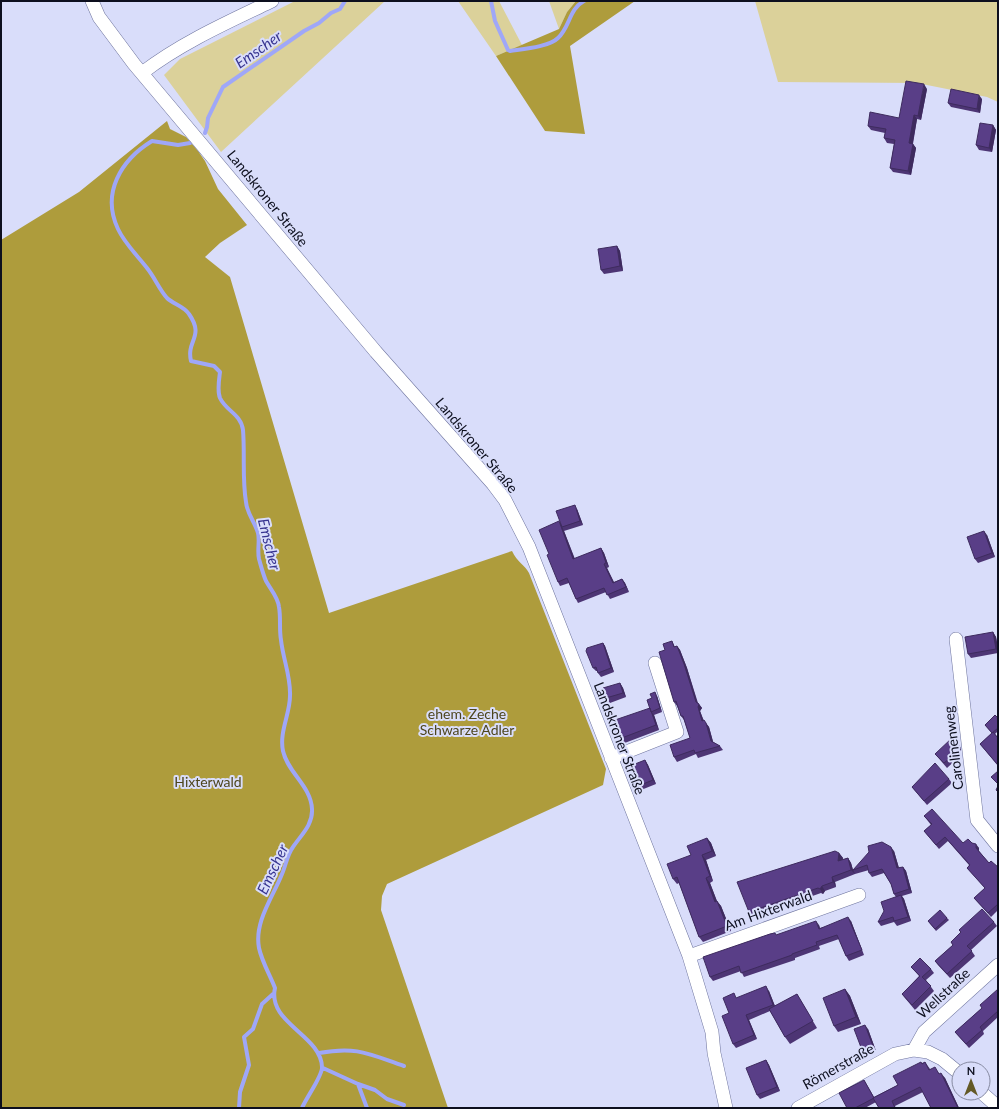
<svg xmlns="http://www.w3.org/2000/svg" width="999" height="1109" font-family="Lato,sans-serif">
<rect width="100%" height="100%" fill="#d9ddfa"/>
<!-- green -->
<path fill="#dbd19a" d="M 295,1 L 385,1 L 221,152 L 164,75 L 180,59 Z
M 458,1 L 499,1 L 522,45 L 496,56 Z
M 549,1 L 576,1 L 567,12 L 559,29 Z
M 755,1 L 998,1 L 998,102 L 987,97 L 917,83 L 778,82 Z"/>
<!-- forest -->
<path fill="#ae9c3c" d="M 576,1 L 635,1 L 570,46 L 585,134 L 545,131 L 496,56 L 559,29 L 567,12 Z
M 167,121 L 170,129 L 186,137 L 198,151 L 205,161 L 218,189 L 247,225 L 220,243 L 205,257 L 230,277 L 329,613 L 512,551 C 517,562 525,565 529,573 L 606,769 L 603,785 L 387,884 L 382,896 L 381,910 L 448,1108 L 1,1108 L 1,240 L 79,192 Z"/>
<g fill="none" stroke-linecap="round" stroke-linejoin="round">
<!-- stream -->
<path stroke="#9fa7f8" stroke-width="4" d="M 491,1 L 495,21 L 508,50 L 510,51 C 523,49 549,47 558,38 C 570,27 569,9 584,1
M 205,133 L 207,127 L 208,118 L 223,87 L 304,31 L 319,23 L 331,13 L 340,9 L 345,1
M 190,143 L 178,145 L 152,141 C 121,160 101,193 118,229 C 125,244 137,255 147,268 C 155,278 159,289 167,298 C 173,304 184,306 189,314 C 205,337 186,340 191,361 L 214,366 L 220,372 C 219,380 217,391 220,398 C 226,411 241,414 243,430 C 245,454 242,478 246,502 C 247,514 255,522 258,533 C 260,541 257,550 259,559 C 261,566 263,574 266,581 C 271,590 278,597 279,607 C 281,618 279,629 281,640 C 283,659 291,677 290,696 C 290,714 279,732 283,751 C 288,773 311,786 312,809 C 313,825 301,835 293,847 C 287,855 286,865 282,874 C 273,897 254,922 259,948 C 262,962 270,975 275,988 C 267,1023 321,1035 322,1067 C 323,1075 306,1098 302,1108
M 319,1053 C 357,1046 369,1054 404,1066
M 323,1068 L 358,1084 L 367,1108
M 358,1084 L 375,1090 L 387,1099 L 404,1105
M 239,1108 L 240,1092 L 249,1065 L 244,1037 L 253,1029 L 262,1004 L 273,994"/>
<defs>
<path id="minor" d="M 92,1 L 99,17 L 134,64 L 376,352 L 493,484 L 505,500 L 529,547 L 689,956 L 712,1032 L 714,1053 L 726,1108
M 142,73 C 181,43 228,22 272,1
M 956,639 L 977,820 L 998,846
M 611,758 L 677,732 L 655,663
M 689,956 L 859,895
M 914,1050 L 924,1032 L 998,965
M 982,1093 L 998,1107
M 798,1108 L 895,1054 L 914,1050 L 928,1052 L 942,1059 L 959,1073"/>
</defs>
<!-- minor casing -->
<use href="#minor" stroke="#6e749e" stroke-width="14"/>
<!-- minor -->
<use href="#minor" stroke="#fff" stroke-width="13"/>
</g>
<!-- wall -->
<path fill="#4d3574" d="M 927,89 L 921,120 L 917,119 L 913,144 L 916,148 L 911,175 L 893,172 L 890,168 L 894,144 L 887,143 L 884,138 L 885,133 L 871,130 L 868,126 L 899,118 Z
M 982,99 L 980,113 L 951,107 L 948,103 Z
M 993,125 L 996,130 L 992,152 L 979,150 L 976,145 Z
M 617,246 L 620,251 L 623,271 L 604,274 L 601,270 Z
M 577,509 L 583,525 L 564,531 L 575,559 L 601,548 L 604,553 L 609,567 L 607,568 L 614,582 L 622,579 L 625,583 L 629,592 L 610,599 L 606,592 L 578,603 L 576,599 L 569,583 L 560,586 L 558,582 L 549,554 L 560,523 Z
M 987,535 L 995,557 L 978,563 L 975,559 Z
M 993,632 L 996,637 L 998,648 L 998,653 L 971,658 L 968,654 Z
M 672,641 L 675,647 L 677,646 L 680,650 L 687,668 L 698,703 L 702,708 L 700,711 L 704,721 L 709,727 L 713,742 L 720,746 L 723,750 L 698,758 L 696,754 L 677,762 L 674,757 L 690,738 L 684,720 L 681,716 L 677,706 L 674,702 L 665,650 Z
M 603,643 L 605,646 L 614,672 L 601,677 L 598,673 L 598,671 L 596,671 L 593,668 Z
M 620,683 L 623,688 L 626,697 L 610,703 L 606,698 Z
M 657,696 L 662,712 L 654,715 L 659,730 L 622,744 L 619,739 L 650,708 Z
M 998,718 L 998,731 L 995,734 L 998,738 L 998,766 L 980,744 L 992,733 L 985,725 Z
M 958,744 L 961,748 L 961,751 L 959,753 L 960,756 L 947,768 L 935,754 Z
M 645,760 L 648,765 L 656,784 L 641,790 L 638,786 Z
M 949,779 L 952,783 L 927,805 L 912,787 Z
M 924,816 L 963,843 L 972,843 L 979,848 L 979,851 L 989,863 L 998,867 L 998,910 L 991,917 L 974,898 L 985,888 L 967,868 L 969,865 L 948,841 L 939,849 L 924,831 L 931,825 Z
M 707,838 L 711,843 L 716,856 L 706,860 L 713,881 L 710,883 L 717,901 L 721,906 L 731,931 L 703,942 L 699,937 L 679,883 L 677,884 L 673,879 L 691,855 Z
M 894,851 L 899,868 L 903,867 L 906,871 L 912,893 L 902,896 L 904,899 L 911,921 L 897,926 L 894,922 L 881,926 L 878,922 L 896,897 L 894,894 L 891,884 L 884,873 L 872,877 L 869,873 L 869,870 L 855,874 L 854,872 L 855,874 L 835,882 L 836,887 L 825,891 L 823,894 L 821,893 L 752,917 L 749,912 L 839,853 L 843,858 L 842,860 L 848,858 L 851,863 L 853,870 Z
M 947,918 L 949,920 L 936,931 L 928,921 Z
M 851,921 L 864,955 L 849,961 L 846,956 L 839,939 L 819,946 L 820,949 L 795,958 L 795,960 L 744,977 L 741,971 L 713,981 L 710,977 L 777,935 L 819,925 L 820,928 Z
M 994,922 L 997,926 L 971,950 L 975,956 L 950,978 L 938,965 L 935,961 L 953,945 L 951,942 L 961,933 L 959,930 Z
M 911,967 L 931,969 L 934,973 L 926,980 L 934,991 L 915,1010 L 905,998 L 902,994 L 919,976 Z
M 845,989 L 850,996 L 861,1024 L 838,1032 L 834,1026 Z
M 998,989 L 998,1017 L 983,1031 L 984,1034 L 969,1048 L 955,1032 L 982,1008 Z
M 769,991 L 775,1006 L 797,994 L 817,1028 L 790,1044 L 785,1037 L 770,1011 L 749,1020 L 757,1039 L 736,1048 L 733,1044 L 729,1013 L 737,998 Z
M 868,1029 L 876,1051 L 865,1055 L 862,1050 Z
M 766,1060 L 769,1065 L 780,1091 L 760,1099 L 757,1095 Z
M 925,1062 L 930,1069 L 938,1072 L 939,1074 L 945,1078 L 959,1108 L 931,1108 L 923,1092 L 895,1106 L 896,1108 L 879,1108 L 876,1102 L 865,1108 L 847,1108 L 864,1080 L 874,1097 L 898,1085 L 922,1063 Z"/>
<!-- shaded-wall -->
<path fill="#3e2b5e" d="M 924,84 L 927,89 L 921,120 L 918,116 Z
M 979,95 L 982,99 L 980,113 L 977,109 Z
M 914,115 L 917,119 L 912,147 L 909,143 Z
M 993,125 L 996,130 L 992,152 L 989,148 Z
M 913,144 L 916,148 L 911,175 L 908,171 Z
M 617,246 L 620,251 L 623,271 L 620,266 Z
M 575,505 L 577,509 L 583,525 L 580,521 Z
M 559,521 L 564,531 L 576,563 L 573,559 Z
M 984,531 L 987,535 L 995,557 L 992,553 Z
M 601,548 L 604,553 L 609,567 L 606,563 Z
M 604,564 L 607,568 L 616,587 L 613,583 Z
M 622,579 L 625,583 L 629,592 L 626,587 Z
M 993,632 L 996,637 L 998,648 L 998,652 L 996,649 Z
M 603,643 L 605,646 L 614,672 L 611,668 Z
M 677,646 L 680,650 L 687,668 L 698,705 L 699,704 L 702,708 L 700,711 L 705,725 L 702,721 Z
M 620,683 L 623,688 L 626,697 L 623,693 Z
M 655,692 L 657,696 L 662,712 L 660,708 Z
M 651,712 L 654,715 L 659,730 L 656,725 Z
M 706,723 L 709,727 L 714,745 L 711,741 Z
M 958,744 L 961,748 L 961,751 L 958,747 Z
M 645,760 L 648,765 L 656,784 L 653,780 Z
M 707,838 L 711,843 L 716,856 L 712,851 Z
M 976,844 L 979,848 L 979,851 L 976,848 Z
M 891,847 L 894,851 L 900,872 L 897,868 Z
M 839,853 L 843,858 L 841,866 L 838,861 Z
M 702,855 L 706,860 L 713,881 L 710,876 Z
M 848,858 L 851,863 L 853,870 L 855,874 L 851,870 Z
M 903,867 L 906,871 L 912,893 L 909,889 Z
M 832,877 L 835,882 L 836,887 L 833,882 Z
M 706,878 L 710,883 L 719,907 L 715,902 Z
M 822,886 L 825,891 L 823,894 L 820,889 Z
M 901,895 L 904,899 L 911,921 L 908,917 Z
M 717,901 L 721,906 L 731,931 L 727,926 Z
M 848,917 L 851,921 L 864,955 L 862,950 Z
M 816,921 L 819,925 L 821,933 L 819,929 Z
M 766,986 L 769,991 L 776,1009 L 773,1005 Z
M 845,989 L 850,996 L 861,1024 L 856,1017 Z
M 746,1015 L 749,1020 L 757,1039 L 754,1035 Z
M 865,1025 L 868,1029 L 876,1051 L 873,1046 Z
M 766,1060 L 769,1065 L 780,1091 L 777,1087 Z
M 941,1073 L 945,1078 L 959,1108 L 958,1108 Z"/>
<!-- building -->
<path fill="#593e87" stroke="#3e2b5e" d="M 906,81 L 924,84 L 918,116 L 914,115 L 909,143 L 913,144 L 908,171 L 890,168 L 895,140 L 884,138 L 886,129 L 868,126 L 870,112 L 899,118 Z
M 951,89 L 979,95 L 977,109 L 948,103 Z
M 980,123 L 993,125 L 989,148 L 976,145 Z
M 617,246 L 620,266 L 601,270 L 598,249 Z
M 575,505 L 580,521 L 562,527 L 556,511 Z
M 559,521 L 573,559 L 601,548 L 606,563 L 604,564 L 613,583 L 622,579 L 626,587 L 607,595 L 604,588 L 576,599 L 567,578 L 558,582 L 547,555 L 549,554 L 539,530 Z
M 984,531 L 992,553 L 975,559 L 967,537 Z
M 993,632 L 996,649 L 968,654 L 965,637 Z
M 672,641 L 674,647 L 677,646 L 684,664 L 696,702 L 699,704 L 698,707 L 702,721 L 704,720 L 706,723 L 711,741 L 720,746 L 695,753 L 694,750 L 674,757 L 670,745 L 690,738 L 683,716 L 681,716 L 676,701 L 674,702 L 659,652 L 665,650 L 663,644 Z
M 603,643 L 611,668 L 598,673 L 596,667 L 593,668 L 586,651 L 587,648 Z
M 620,683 L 623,693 L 606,698 L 603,688 Z
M 655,692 L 660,708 L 651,712 L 647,700 L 652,698 L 650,694 Z
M 650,708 L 656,725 L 619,739 L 612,721 Z
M 995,715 L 998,718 L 998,728 L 992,733 L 985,725 Z
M 993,732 L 998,738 L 998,765 L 980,744 Z
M 952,738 L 958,744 L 958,747 L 955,749 L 957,752 L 944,763 L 935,754 Z
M 645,760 L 653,780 L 638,786 L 630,766 Z
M 935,763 L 949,779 L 924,801 L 912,787 Z
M 998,771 L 998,784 L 991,777 Z
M 998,786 L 998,792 L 996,790 Z
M 932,809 L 963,843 L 968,839 L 972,843 L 976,844 L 976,848 L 989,863 L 991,861 L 998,867 L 998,904 L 988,913 L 974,898 L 985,888 L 967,868 L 970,865 L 945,837 L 936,845 L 924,831 L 932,824 L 924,816 Z
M 707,838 L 712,851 L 702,855 L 710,876 L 706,878 L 715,902 L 717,901 L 727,926 L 699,937 L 677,877 L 673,879 L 667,864 L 691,855 L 687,846 Z
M 882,842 L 891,847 L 897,868 L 903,867 L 909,889 L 894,894 L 891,884 L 882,869 L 869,873 L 867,865 L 853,870 L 869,852 L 868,846 Z
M 835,851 L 839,853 L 838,861 L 848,858 L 851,870 L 832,877 L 833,882 L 822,886 L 820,889 L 818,888 L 749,912 L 737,882 Z
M 901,895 L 908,917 L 894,921 L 893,917 L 878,922 L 884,911 L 881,902 Z
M 982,909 L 994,922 L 967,946 L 972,951 L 947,974 L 935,961 L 953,945 L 951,942 L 961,932 L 959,930 Z
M 940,910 L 947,918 L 935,929 L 928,921 Z
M 848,917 L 862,950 L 846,956 L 837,935 L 816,942 L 817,945 L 792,954 L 792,955 L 741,973 L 739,966 L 710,977 L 703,957 L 770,934 L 775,933 L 776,935 L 816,921 L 819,929 Z
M 920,958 L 931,969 L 922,977 L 931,986 L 912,1005 L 902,994 L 920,976 L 911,967 Z
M 766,986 L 773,1005 L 746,1015 L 754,1035 L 733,1044 L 722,1016 L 729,1013 L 723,998 L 734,993 L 736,998 Z
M 845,989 L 856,1017 L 834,1026 L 823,998 Z
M 998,989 L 998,1011 L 980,1027 L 982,1030 L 966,1044 L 955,1032 L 982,1008 L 980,1005 Z
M 797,994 L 813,1021 L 785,1037 L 769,1009 Z
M 865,1025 L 873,1046 L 862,1050 L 854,1029 Z
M 766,1060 L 777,1087 L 757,1095 L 746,1068 Z
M 921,1062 L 922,1064 L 925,1062 L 929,1070 L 935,1067 L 939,1074 L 941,1073 L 958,1108 L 931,1108 L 920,1087 L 892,1101 L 895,1108 L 879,1108 L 873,1098 L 898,1085 L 893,1076 Z
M 864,1080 L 874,1098 L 855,1108 L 847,1108 L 839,1093 Z"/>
<g text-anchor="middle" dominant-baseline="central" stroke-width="4" stroke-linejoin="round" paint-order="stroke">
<!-- street labels -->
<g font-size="14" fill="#0d0f1e" stroke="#d9ddfa">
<text transform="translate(268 198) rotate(51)">Landskroner Straße</text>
<text transform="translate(477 445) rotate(50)">Landskroner Straße</text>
<text transform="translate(620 738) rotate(69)">Landskroner Straße</text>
<text transform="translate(953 748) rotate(-97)">Carolinenweg</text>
<text transform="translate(768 910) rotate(-20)">Am Hixterwald</text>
<text transform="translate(943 993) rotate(-43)">Wellstraße</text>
<text transform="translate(838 1066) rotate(-29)">Römerstraße</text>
</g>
<!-- park labels -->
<g font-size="14" fill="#4d451d" stroke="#d9ddfa">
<text x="467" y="713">ehem. Zeche<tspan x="467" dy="16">Schwarze Adler</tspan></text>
<text x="208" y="781">Hixterwald</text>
</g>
<!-- water labels -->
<g font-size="15" font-style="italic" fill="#373490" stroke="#d9ddfa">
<text transform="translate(258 49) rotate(-35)">Emscher</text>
<text transform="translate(270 544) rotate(76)">Emscher</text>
<text transform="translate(272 869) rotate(-65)">Emscher</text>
</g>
</g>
<!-- border -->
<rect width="999" height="1109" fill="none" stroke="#0d0f1e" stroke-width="4"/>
<!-- north arrow -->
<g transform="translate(971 1081)"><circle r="19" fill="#d9ddfa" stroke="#878ba2"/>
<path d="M0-3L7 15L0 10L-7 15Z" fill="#635926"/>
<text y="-6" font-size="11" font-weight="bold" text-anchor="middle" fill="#0d0f1e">N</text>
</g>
</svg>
